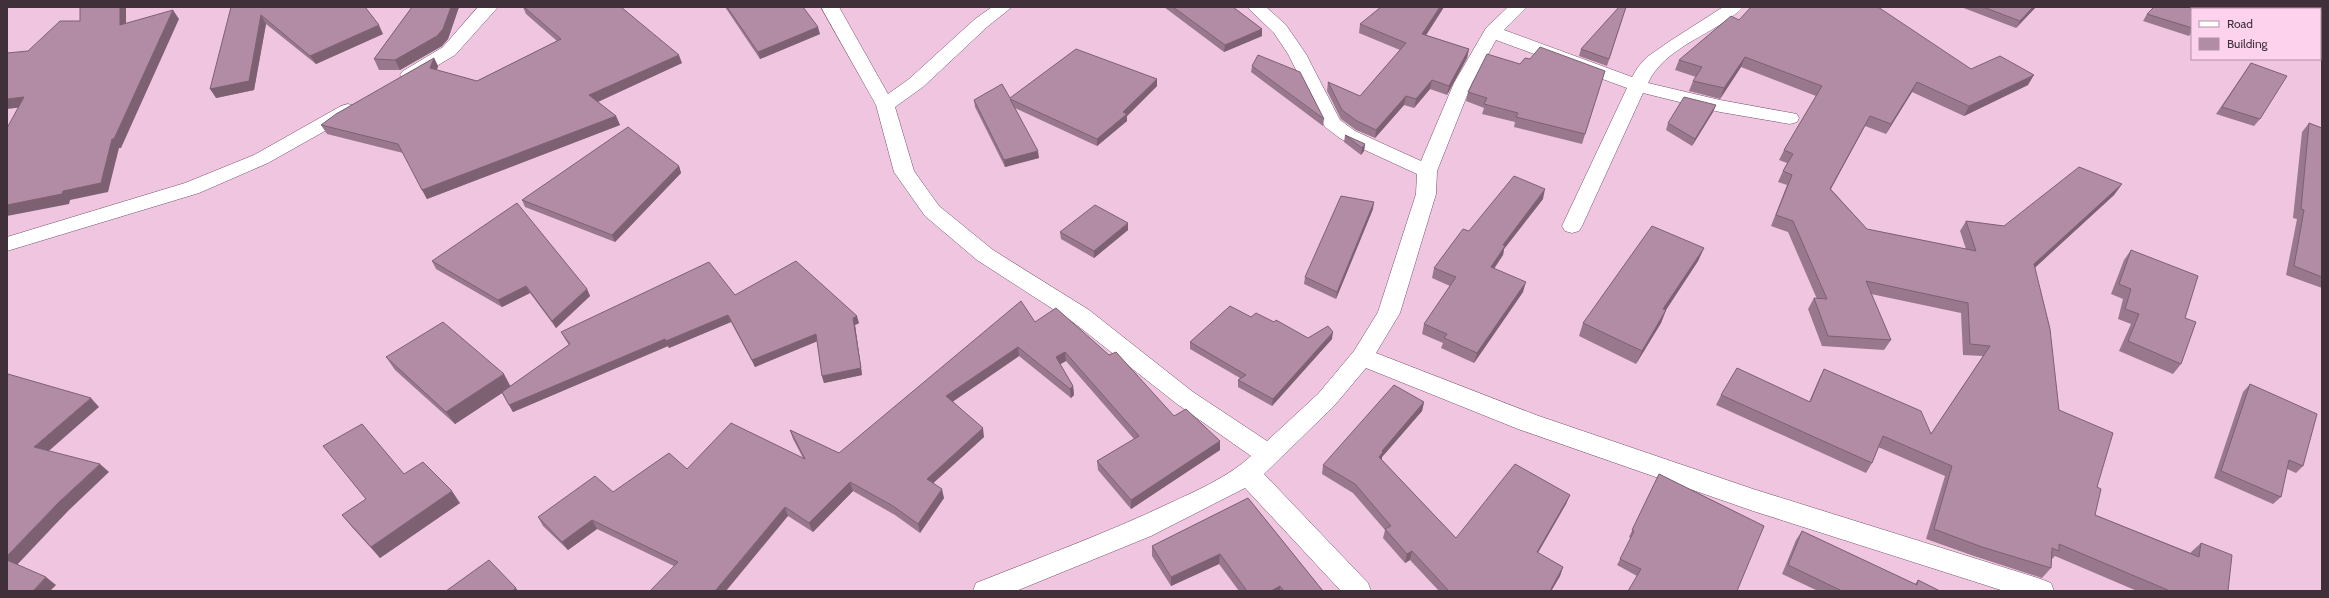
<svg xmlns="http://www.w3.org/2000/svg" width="2329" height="598" font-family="Cabin,sans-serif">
<rect width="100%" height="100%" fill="#efc5e0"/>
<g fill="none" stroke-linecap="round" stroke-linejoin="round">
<defs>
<path id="minor" d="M 478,7 L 498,7 L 455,55 L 415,79 L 403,79 L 400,75 L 403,71 L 443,47 Z
M 821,7 L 839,7 L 888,94 L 909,79 L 975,19 L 992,7 L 1012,7 L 987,27 L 923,87 L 895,107 L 914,171 L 939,206 L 993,250 L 1089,310 L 1193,392 L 1267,441 L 1318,394 L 1354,351 L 1378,312 L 1416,194 L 1417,174 L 1341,139 L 1325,127 L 1288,54 L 1274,33 L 1247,7 L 1266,7 L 1286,25 L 1306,54 L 1340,120 L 1355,131 L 1421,161 L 1454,83 L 1486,28 L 1508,7 L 1527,7 L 1504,30 L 1632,77 L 1638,67 L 1647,57 L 1670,41 L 1723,7 L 1743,7 C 1737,14 1728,19 1721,24 C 1696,40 1661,54 1648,83 L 1720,100 L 1797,114 L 1799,118 L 1797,122 L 1790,124 L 1720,112 L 1643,93 L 1582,226 L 1579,231 L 1572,233 L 1565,231 L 1562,226 L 1627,88 L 1496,40 L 1472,83 L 1437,171 L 1436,194 L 1400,313 L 1376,353 L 1536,415 L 1753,489 L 2041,579 L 2051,583 L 2054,591 L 2004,591 L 1753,511 L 1518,429 L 1366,368 L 1334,406 L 1264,474 L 1368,583 L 1371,591 L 1341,591 L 1245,488 L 1151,536 L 1016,591 L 973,591 L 976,583 C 1041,557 1107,533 1170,503 C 1198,490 1228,477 1251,456 L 1177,404 L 1073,322 L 977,260 L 925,216 L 894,172 L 876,105 Z
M 348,104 L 355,106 L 357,110 L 355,114 L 268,163 L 199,193 L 7,251 L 7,237 L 185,183 L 254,155 L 341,106 Z"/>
</defs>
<!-- minor casing -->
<use href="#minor" stroke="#77536b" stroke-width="1"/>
<!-- minor -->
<use href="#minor" fill="#fff" fill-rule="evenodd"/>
</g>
<!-- wall -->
<path fill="#99788d" d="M 231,7 L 383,34 L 316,64 L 266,24 L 254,90 L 216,98 Z
M 412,7 L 459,7 L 448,39 L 442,46 L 400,70 L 379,70 L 374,59 Z
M 523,7 L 621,7 L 682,63 L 598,102 L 616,116 L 620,125 L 427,199 L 403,153 L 327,134 L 321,125 L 434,58 L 438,66 L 437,70 L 477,81 L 557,41 L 526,14 Z
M 725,7 L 803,7 L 820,34 L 760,59 Z
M 1164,7 L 1233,7 L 1262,29 L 1262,36 L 1224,52 Z
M 1381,7 L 1444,7 L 1426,35 L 1469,49 L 1467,58 L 1447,95 L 1430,89 L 1414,108 L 1404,105 L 1375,138 L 1356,130 L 1341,119 L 1327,91 L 1328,82 L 1360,96 L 1400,50 L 1359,33 L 1360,24 Z
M 1626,7 L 1607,66 L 1579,56 L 1581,49 Z
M 1961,7 L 2036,7 L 2016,28 Z
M 2192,9 L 2192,32 L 2189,36 L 2143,21 L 2147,14 Z
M 1739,20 L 1971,69 L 2028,85 L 1964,116 L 1912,92 L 1886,134 L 1865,126 L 1831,189 L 1867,229 L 1966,249 L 1960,231 L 1966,221 L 2004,226 L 2122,184 L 2114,195 L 2035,267 L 2059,410 L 2097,487 L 2095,515 L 2191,553 L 2191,552 L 2201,543 L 2228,591 L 2137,591 L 2055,556 L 2052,559 L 2051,568 L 2042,578 L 1974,556 L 1926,539 L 1945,476 L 1878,447 L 1872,463 L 1866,473 L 1716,405 L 1721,395 L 1809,402 L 1819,379 L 1824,369 L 1931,434 L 1983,356 L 1963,355 L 1961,313 L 1871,294 L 1891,340 L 1884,350 L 1822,346 L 1808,309 L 1814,298 L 1817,299 L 1788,232 L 1771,226 L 1787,185 L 1778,182 L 1783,171 L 1787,163 L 1779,160 L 1784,150 L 1816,96 L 1741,67 L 1720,99 L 1689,91 L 1693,81 L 1696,77 L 1675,70 L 1679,60 Z
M 1530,59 L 1605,71 L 1582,144 L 1514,127 L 1515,122 L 1482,114 L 1484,108 L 1466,101 L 1468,92 L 1520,64 Z
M 2251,63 L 2260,119 L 2254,126 L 2216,114 Z
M 1252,66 L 1324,119 L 1323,126 L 1251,72 Z
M 1157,86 L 1127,116 L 1127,121 L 1097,146 L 1015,108 L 1039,158 L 1005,167 L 975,107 L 974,100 L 1010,98 Z
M 1716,105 L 1713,112 L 1692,146 L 1666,130 L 1668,123 Z
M 2309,123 L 2322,128 L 2322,288 L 2286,275 L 2297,219 L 2293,218 L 2302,132 Z
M 1345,135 L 1365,144 L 1364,151 L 1361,155 L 1344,142 Z
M 679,166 L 681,173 L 615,242 L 525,207 L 522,200 Z
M 1543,199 L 1504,249 L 1503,255 L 1494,269 L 1523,292 L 1474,363 L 1441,348 L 1443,343 L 1422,334 L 1424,324 L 1450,286 L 1432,278 L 1434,268 L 1469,231 Z
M 1373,209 L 1336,299 L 1304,284 L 1305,277 Z
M 1128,230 L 1094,258 L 1061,239 L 1060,232 Z
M 1704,248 L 1698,261 L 1666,310 L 1661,323 L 1636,364 L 1579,336 L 1583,323 Z
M 2131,250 L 2185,318 L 2181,364 L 2173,374 L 2119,351 L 2131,324 L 2118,319 L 2123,299 L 2111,294 L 2124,260 Z
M 432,261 L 587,289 L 590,296 L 556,328 L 530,293 L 502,307 L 436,269 Z
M 735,295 L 859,323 L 855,325 L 862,375 L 824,383 L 822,376 L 817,341 L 755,367 L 731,322 L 669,348 L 668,346 L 513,412 L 502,393 L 455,424 L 395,370 L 386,357 L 511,386 L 569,345 L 565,339 L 561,332 Z
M 1251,317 L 1274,322 L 1308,338 L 1332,339 L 1272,406 L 1238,387 L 1238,380 L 1240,378 L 1190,349 L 1190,342 Z
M 1035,322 L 1174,416 L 1220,441 L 1220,450 L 1131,509 L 1098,470 L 1097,461 L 1134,439 L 1066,361 L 1060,364 L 1073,386 L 1074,395 L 1071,398 L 1019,356 L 953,401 L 984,437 L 933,483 L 944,498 L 920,533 L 895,515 L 853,491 L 813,532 L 788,516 L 674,566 L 597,529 L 568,550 L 543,526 L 538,517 L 687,469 L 803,458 L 793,439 L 790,430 L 839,453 Z
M 2250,384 L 2303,466 L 2296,473 L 2287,469 L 2281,497 L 2273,504 L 2214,478 L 2243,392 Z
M 1424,402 L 1422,411 L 1382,457 L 1382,460 L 1456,538 L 1570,495 L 1566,504 L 1538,553 L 1563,567 L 1560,576 L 1552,590 L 1552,591 L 1439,591 L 1410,560 L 1405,563 L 1383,538 L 1385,530 L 1353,493 L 1322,474 L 1323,465 Z
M 404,474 L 460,503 L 380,558 L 351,526 L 342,515 Z
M 1659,474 L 1764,526 L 1637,576 L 1617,565 L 1631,538 L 1629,537 Z
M 1248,498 L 1323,591 L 1239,591 L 1219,564 L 1171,586 L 1152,556 L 1152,546 Z
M 1802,531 L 1915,584 L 1918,580 L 1940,591 L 1818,591 L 1782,574 L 1796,540 Z"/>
<!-- shaded-wall -->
<path fill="#7d6173" d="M 120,7 L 126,7 L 126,34 L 120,25 Z
M 451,7 L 459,7 L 448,39 L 442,46 L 400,70 L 395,60 Z
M 1440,7 L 1444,7 L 1421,43 L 1422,34 Z
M 2033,7 L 2036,7 L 2016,28 L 2020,21 Z
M 173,10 L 179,19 L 121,148 L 119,148 L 108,192 L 70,200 L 69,204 L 7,216 L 7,205 L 63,191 Z
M 261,15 L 266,24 L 254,90 L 216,98 L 210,89 Z
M 379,25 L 383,34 L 316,64 L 310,56 Z
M 818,27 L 820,34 L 760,59 L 758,52 Z
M 1262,29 L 1262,36 L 1224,52 L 1225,45 Z
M 1469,49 L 1467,58 L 1447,95 L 1449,86 Z
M 679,55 L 682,63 L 593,104 L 589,95 Z
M 1745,57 L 1741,67 L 1720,99 L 1724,88 Z
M 434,58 L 438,66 L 435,76 L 430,68 Z
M 2034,75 L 2028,85 L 1964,116 L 1969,106 Z
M 1157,79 L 1157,86 L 1127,116 L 1127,121 L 1097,146 L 1097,139 L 1123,112 Z
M 1432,80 L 1430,89 L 1414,108 L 1416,99 Z
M 1917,82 L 1912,92 L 1886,134 L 1891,124 Z
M 1406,96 L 1404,105 L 1375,138 L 1376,130 Z
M 24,97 L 32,106 L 7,109 L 7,99 Z
M 1716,105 L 1713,112 L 1692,146 L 1695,139 Z
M 616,116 L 620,125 L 427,199 L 422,190 Z
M 1870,116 L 1865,126 L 1825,199 L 1830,189 Z
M 1365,144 L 1364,151 L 1361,155 L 1362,148 Z
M 1038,151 L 1039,158 L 1005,167 L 1004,160 Z
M 679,166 L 681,173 L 615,242 L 612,235 Z
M 2122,184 L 2114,195 L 2027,275 L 2034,264 Z
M 1545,189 L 1543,199 L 1504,249 L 1503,255 L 1488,277 L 1491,267 L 1503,245 Z
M 1374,202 L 1373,209 L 1336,299 L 1337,292 Z
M 1128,223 L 1128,230 L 1094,258 L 1094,251 Z
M 1704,248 L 1698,261 L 1658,322 L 1663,309 Z
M 1526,282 L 1523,292 L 1474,363 L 1477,353 Z
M 526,286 L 530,293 L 502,307 L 498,300 Z
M 587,289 L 590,296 L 556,328 L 552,321 Z
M 1666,310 L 1661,323 L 1636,364 L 1642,351 Z
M 728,315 L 731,322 L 669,348 L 666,341 Z
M 857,316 L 859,323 L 855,325 L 862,375 L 824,383 L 822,376 L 853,318 Z
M 1333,332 L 1332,339 L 1272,406 L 1273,399 Z
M 816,334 L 818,341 L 755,367 L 752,360 Z
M 665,339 L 668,346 L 513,412 L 509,405 Z
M 1018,347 L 1019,356 L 948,405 L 946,396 Z
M 1065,352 L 1066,361 L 1057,366 L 1056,357 Z
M 504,374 L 511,387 L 455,424 L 446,412 Z
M 1073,386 L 1074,395 L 1071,398 L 1070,389 Z
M 91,398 L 99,407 L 43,456 L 34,447 Z
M 1424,402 L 1422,411 L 1382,457 L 1382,461 L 1379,457 L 1382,451 Z
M 983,428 L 984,437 L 929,487 L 927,479 Z
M 1220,441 L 1220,450 L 1131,509 L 1131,500 Z
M 100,464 L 109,472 L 68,511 L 15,567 L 7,561 L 7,556 L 59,502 Z
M 850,482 L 853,491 L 813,532 L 809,523 Z
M 942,489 L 944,498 L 920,533 L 918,524 Z
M 452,491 L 460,503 L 380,558 L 371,547 Z
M 1570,495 L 1566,504 L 1533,561 L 1537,552 Z
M 785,507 L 788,516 L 726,591 L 715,591 Z
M 592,520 L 597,529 L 568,550 L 562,542 Z
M 1412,551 L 1410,560 L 1405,563 L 1407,554 Z
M 1220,554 L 1219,564 L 1171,586 L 1171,577 Z
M 1563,567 L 1560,576 L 1551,591 L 1550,591 Z
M 46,577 L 56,585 L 50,591 L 33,591 Z
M 1280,586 L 1280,591 L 1271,591 Z
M 516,588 L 518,591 L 512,591 Z"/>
<!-- building -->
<path fill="#b28ba4" stroke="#7d6173" d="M 80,7 L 120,7 L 120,25 L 173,10 L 114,139 L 112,139 L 101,183 L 63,191 L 62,194 L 7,205 L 7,128 L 24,97 L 7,99 L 7,53 L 28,51 L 60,21 L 80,21 Z
M 231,7 L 365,7 L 379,25 L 310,56 L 261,15 L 249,81 L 210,89 Z
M 412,7 L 451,7 L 443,29 L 437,36 L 395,60 L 374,59 Z
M 524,7 L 621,7 L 679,55 L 589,95 L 616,116 L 422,190 L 398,144 L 321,125 L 336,114 L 434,58 L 430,68 L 477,81 L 561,39 Z
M 727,7 L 803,7 L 818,27 L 758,52 Z
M 1173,7 L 1233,7 L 1262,29 L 1225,45 Z
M 1381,7 L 1440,7 L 1422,34 L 1469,49 L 1449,86 L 1432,80 L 1416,99 L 1406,96 L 1376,130 L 1357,121 L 1342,110 L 1328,82 L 1360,96 L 1406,43 L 1360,24 Z
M 1619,7 L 1626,7 L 1609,59 L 1581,49 Z
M 1751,7 L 1878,7 L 1971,69 L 2000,56 L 2034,75 L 1969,106 L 1917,82 L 1891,124 L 1870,116 L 1830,189 L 1867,229 L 1976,251 L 1966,221 L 2004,226 L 2079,167 L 2122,184 L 2034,264 L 2050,329 L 2059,410 L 2113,433 L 2097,487 L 2101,489 L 2095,515 L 2199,557 L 2201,543 L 2232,555 L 2228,591 L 2170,591 L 2059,544 L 2059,551 L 2052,548 L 2051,568 L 1982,547 L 1934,529 L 1952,466 L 1883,436 L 1872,463 L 1721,395 L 1737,368 L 1810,402 L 1824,369 L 1921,411 L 1931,434 L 1990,346 L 1970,344 L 1968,303 L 1866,281 L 1891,340 L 1828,336 L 1814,298 L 1827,299 L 1793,221 L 1776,215 L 1792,175 L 1783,171 L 1793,154 L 1784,150 L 1822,86 L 1745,57 L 1724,88 L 1693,81 L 1702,67 L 1679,60 L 1731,16 L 1739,20 Z
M 1983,7 L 2033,7 L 2020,21 Z
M 2154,7 L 2206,7 L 2205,9 L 2192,9 L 2192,28 L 2147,14 Z
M 1540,47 L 1605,71 L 1585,134 L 1516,117 L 1518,113 L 1484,104 L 1487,98 L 1468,92 L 1487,54 L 1520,64 L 1525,58 L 1530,59 Z
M 1076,49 L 1157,79 L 1123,112 L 1127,114 L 1097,139 L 1010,99 L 1038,151 L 1004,160 L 974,100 L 1002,84 L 1010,98 Z
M 1258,55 L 1300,72 L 1324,119 L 1252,66 Z
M 2251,63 L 2287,76 L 2260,119 L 2222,107 Z
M 1684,97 L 1716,105 L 1695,139 L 1668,123 Z
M 2309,123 L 2322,128 L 2322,277 L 2294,266 L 2304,210 L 2301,209 Z
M 628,127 L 679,166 L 612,235 L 522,200 Z
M 1345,135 L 1365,144 L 1362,148 Z
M 1514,176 L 1545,189 L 1503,245 L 1505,246 L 1491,267 L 1526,282 L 1477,353 L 1444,338 L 1447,334 L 1424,324 L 1456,277 L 1434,268 L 1463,229 L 1469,231 Z
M 1341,196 L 1374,202 L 1337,292 L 1305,277 Z
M 517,203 L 587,289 L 552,321 L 526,286 L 498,300 L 432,261 Z
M 1095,205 L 1128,223 L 1094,251 L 1060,232 Z
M 1652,226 L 1704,248 L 1663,309 L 1666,310 L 1642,351 L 1583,323 Z
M 2131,250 L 2198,276 L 2185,318 L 2196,322 L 2181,364 L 2128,341 L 2139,314 L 2125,309 L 2131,289 L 2119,284 Z
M 796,261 L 857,316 L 853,318 L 861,368 L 822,376 L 816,334 L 752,360 L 728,315 L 666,341 L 665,339 L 509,405 L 502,392 L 570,344 L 561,332 L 709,262 L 735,295 Z
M 1021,301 L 1035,322 L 1056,308 L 1109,355 L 1116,352 L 1174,416 L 1186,409 L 1220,441 L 1131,500 L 1097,461 L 1139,436 L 1065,352 L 1056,357 L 1073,386 L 1070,389 L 1018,347 L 946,396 L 983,428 L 927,479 L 942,489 L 918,524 L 893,506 L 850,482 L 809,523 L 785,507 L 715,591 L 650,591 L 678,562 L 592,520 L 562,542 L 538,517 L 595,476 L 613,492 L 669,453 L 687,469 L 731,423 L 805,459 L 790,430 L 839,453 Z
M 1230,306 L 1251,317 L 1256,313 L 1274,322 L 1276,320 L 1308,338 L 1328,326 L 1333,332 L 1273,399 L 1238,380 L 1246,375 L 1190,342 Z
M 443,322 L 504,374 L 446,412 L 386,357 Z
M 7,374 L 8,374 L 91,398 L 34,447 L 100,464 L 59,502 L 7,556 Z
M 2250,384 L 2317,414 L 2303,466 L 2289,460 L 2281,497 L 2221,471 Z
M 1394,385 L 1424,402 L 1382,451 L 1383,452 L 1379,457 L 1456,538 L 1515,464 L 1570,495 L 1537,552 L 1563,567 L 1551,589 L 1552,591 L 1449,591 L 1412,551 L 1407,554 L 1385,529 L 1391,526 L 1355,484 L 1323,465 Z
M 362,424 L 404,474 L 423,462 L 452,491 L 371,547 L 342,515 L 366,499 L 323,446 Z
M 1659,474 L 1764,526 L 1737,591 L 1628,591 L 1641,569 L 1620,559 L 1634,531 L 1632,530 Z
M 1248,498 L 1323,591 L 1284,591 L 1280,586 L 1271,591 L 1247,591 L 1220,554 L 1171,577 L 1152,546 Z
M 1802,531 L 1917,585 L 1918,580 L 1940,591 L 1842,591 L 1788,565 Z
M 7,560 L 46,577 L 33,591 L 7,591 Z
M 489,560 L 516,588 L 512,591 L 446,591 Z"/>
<!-- border -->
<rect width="2329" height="598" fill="none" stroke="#40303a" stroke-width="16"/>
<!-- legend -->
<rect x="2191" y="8" width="130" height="52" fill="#fcd2ed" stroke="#b191a5"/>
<rect x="2199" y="21" width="20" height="6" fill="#ffffff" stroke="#b191a5"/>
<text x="2227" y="28" font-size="12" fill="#40303a">Road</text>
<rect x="2199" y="38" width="20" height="12" fill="#b28ba4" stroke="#b191a5"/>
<text x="2227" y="48" font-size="12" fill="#40303a">Building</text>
</svg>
